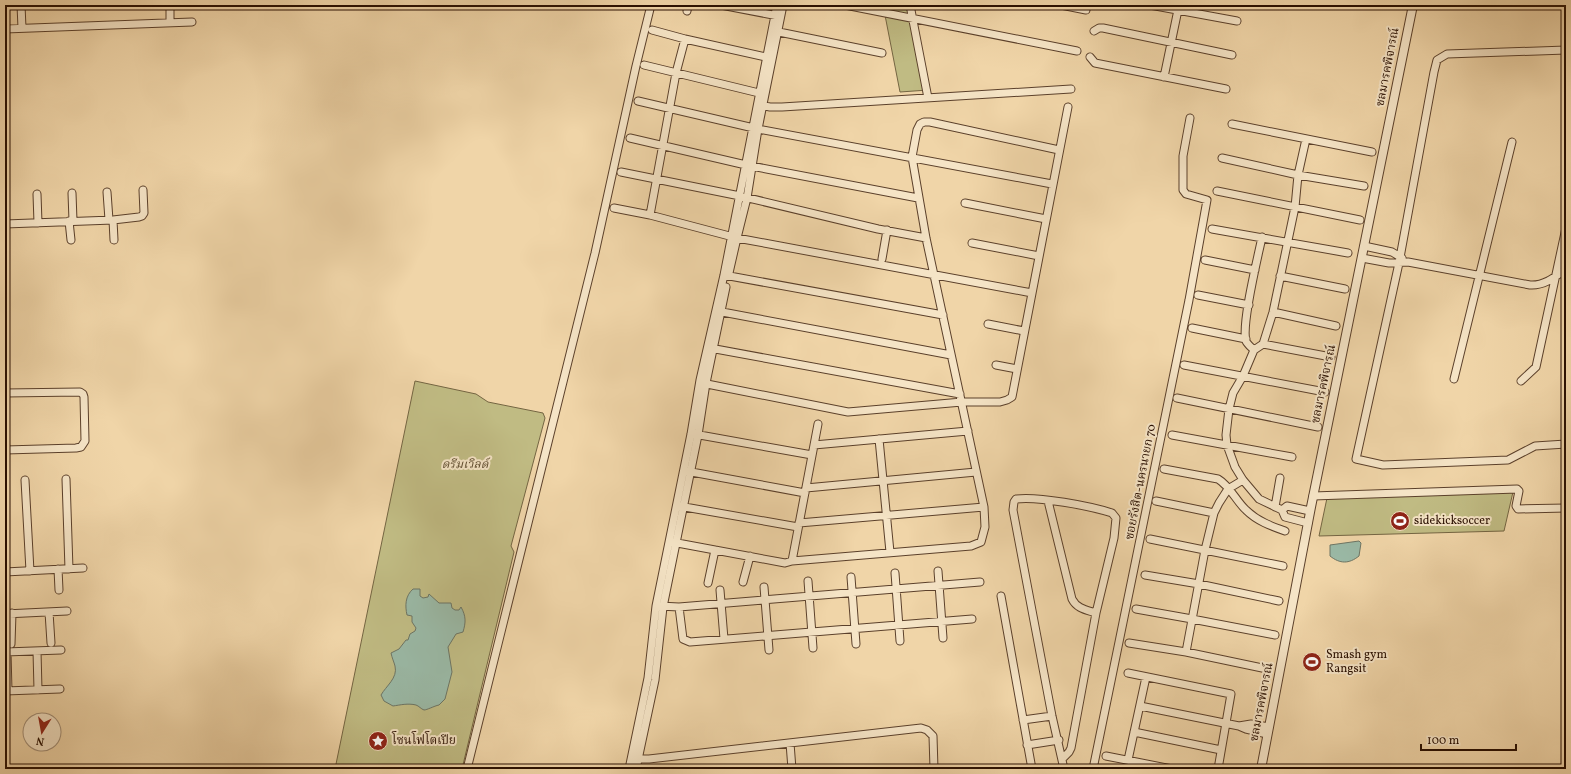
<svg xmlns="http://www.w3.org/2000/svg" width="1571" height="774" font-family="Vollkorn,'Noto Serif Thai',serif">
<rect width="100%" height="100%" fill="#f0d5a8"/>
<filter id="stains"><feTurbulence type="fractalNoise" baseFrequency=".005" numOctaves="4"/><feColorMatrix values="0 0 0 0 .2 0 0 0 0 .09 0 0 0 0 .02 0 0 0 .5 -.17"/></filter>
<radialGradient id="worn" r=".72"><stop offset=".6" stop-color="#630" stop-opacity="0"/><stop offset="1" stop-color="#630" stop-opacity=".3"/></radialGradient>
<!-- green -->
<path fill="#c0bb83" stroke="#746542" d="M 883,5 L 912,5 L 928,90 L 900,92 Z
M 415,381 L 476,394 L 488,402 L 543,413 L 545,418 L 511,546 L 514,552 L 462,769 L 335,769 Z
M 1513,492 L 1504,531 L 1319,536 L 1327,498 Z"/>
<!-- water -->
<path fill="#9ab9a6" stroke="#6d7564" d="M 1359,541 L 1361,543 L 1359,556 C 1349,564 1340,564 1330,556 L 1330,545 Z
M 413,589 L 420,589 L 420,596 L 423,598 L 428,597 L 429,594 L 439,603 L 451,603 L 452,608 L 455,610 L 459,610 L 461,607 C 466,616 466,622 463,632 L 456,634 L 448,647 L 452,672 L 445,699 L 439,705 C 434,706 427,710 424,710 C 421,709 419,706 416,705 C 408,703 400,705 393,706 L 384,701 L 381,695 C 386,686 398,678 395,666 C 394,662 392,658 391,653 L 399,649 L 406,640 L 408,640 L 410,634 L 415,631 L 416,628 L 412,622 L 412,616 L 407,615 C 405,606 405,596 413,589 Z"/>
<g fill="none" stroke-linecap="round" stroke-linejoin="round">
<defs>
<path id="minor" d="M 21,5 L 22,28
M 170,5 L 170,23
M 721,5 L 778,16
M 845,5 L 1077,51
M 910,5 L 928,98
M 1061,5 L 1086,10
M 1150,5 L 1237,21
M 687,11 L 688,5
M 5,29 L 192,22
M 652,30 L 685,39 L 766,57
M 774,31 L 882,53
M 1094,31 L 1099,28 L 1103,28 L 1232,55
M 1566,50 L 1447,54 L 1437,60 L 1434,72 L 1399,263 L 1356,459 L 1383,465 L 1508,460 L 1535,446 L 1566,444
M 1090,57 L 1095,63 L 1226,89
M 644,65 L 759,93
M 1164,77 L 1179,5
M 638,101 L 758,129 L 1052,184
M 759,105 L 770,107 L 782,107 L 1071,89
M 1232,124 L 1372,152
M 630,138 L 746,165 L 918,198
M 1306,139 L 1298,175 L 1295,207 L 1273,312 L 1263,344 L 1254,350 L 1243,376 L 1233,393 L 1229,409 L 1226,435 L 1227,445 L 1235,467 L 1243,480 L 1259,499 L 1282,510 L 1285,517 L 1308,523
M 1222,158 L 1298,175 L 1364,186
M 621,172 L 740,196 L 878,229 L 926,238
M 1217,191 L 1360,220
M 107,192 L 109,220
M 72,193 L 73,221
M 37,194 L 38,223
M 965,203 L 1046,219
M 614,208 L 650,215 L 737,238 L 1032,293
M 650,215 L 676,73 L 685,39
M 113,220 L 114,240
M 69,221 L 71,240
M 5,224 L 113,220 L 139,217 L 142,216 L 144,213 L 143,190
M 1212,229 L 1348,253
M 972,243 L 1039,256
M 1364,246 L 1392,252 L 1402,258
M 1362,258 L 1389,263 L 1408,262 L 1530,285 C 1544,286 1555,277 1566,269
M 882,259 L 887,230
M 1205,260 L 1255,270
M 729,273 L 737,238 L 747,198 L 758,129 L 783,5
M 724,275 L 943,315
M 1280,276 L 1345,289
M 1198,295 L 1249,305
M 717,311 L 951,355
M 1273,312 L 1336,326
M 988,324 L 1024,331
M 1192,328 L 1246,339
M 1263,344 L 1331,357
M 710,348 L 960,394
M 1254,350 C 1251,347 1247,344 1246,341 C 1241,324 1258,257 1262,237
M 996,365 L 1017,369
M 1184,365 L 1325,392
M 1454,379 L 1512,142
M 1521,381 L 1536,367 L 1566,228
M 702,383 L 848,412 L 962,402 L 1000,402 L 1007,400 L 1012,397 L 1068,107
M 5,393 L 80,392 L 83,394 L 84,397 L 85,441 L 81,447 L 76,448 L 5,450
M 1177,398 L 1318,427
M 694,434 L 812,455
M 1172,435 L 1292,457
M 879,439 L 890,552
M 814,445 L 968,431
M 1164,469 L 1218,479 C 1230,486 1236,501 1246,510 C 1257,521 1271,526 1285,531
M 686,471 L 805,493
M 66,479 L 69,569
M 25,480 L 30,571
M 806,488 L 976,472
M 1313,496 L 1517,489 L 1519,491 L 1516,506 L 1518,509 L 1566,508
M 1048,501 L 1072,599 C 1077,609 1087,610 1096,613
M 1156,501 L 1214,513
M 679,506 L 798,527
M 1275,507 L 1280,478
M 1282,510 L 1287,506 L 1310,511
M 799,523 L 984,507
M 1150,539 L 1283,566
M 672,542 L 785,563 L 792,561 L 818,424
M 792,561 L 971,546 L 981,542 L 985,527 L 984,507 L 926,238 L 912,157 L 917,130 L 920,124 L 924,122 L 930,122 L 1059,150
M 58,569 L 59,590
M 938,571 L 943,638
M 5,572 L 83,568
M 895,573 L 900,641
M 1145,575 L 1199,584 L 1279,601
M 851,577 L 856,644
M 808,581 L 813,648
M 743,582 L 750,556
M 708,583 L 715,550
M 764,587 L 769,650
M 720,590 L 724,639
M 1001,596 L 1032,769
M 659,606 L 679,607 L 980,582
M 679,607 L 683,639 L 690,642 L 972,619
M 1136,609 L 1192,619 L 1275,635
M 49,612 L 51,643
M 5,614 L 67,611
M 1129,643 L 1186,652 L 1267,669
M 11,644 L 12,613
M 37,651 L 38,690
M 5,652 L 61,650
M 7,652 L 8,691
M 1186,652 L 1205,550 L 1214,513 L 1219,503 L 1228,489 L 1243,480
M 1128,673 L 1231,694 L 1218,769
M 5,691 L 60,689
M 1140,706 L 1239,726 L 1246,729 L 1267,734
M 1023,720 L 1052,716
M 1239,726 L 1251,724 L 1269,727
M 1134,732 L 1221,750
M 790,743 L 792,769
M 1027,745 L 1059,740
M 1106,756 L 1172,769
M 1063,758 L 1069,752 L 1071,748 L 1096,613 L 1114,538 L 1116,518 L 1112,513 C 1090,506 1038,496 1016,499 L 1014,502 L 1013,510 L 1052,716 L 1064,769
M 635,759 L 649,759 L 921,728 L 927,730 L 933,736 L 934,769
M 1128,760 L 1146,677
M 467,769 L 595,253 L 636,66 L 651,5
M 629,769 L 648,678 L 656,606 L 691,434 L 700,380 L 724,275 L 777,5
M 636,769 L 655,680 L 663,607 L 698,435 L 706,383 L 726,287
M 1093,769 L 1189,300 L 1207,200 L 1186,194 L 1183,190 L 1183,156 L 1190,118"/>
<path id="tertiary" d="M 1261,769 L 1311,507 L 1413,5"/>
</defs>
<!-- minor casing -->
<use href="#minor" stroke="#5b402b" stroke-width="9"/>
<!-- tertiary casing -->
<use href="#tertiary" stroke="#5b402b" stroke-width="10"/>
<!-- minor -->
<use href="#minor" stroke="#f5e4c6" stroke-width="7"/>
<!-- tertiary -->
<use href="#tertiary" stroke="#f5e4c6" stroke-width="8"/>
</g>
<!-- icons -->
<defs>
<symbol id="stadium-disc" viewBox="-11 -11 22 22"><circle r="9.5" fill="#8f2418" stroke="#f5e4c6"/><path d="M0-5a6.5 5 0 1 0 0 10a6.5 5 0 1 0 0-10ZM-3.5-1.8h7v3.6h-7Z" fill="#fff"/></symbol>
<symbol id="sight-disc" viewBox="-11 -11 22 22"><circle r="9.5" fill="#8f2418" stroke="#f5e4c6"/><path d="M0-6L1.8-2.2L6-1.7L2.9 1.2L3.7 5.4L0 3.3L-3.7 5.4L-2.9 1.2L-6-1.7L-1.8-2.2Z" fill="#fff"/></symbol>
</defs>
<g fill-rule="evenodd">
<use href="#stadium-disc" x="1389" y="510" width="22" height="22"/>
<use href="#stadium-disc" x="1301" y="651" width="22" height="22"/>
<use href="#sight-disc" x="367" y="730" width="22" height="22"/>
</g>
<g text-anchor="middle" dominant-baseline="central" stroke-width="4" stroke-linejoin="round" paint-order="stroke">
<!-- street labels -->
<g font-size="12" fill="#290f01" stroke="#f5e4c6">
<text transform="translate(1388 67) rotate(-79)">ชลมารคพิจารณ์</text>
<text transform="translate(1324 384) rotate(-78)">ชลมารคพิจารณ์</text>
<text transform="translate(1141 482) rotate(-79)">ซอยรังสิต-นครนายก 70</text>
<text transform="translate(1262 702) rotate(-79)">ชลมารคพิจารณ์</text>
</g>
<!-- park labels -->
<g font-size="12" font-style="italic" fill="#5e4b2e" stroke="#f5e4c6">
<text x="465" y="465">ดรีมเวิลด์</text>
</g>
<!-- poi labels -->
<g font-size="12" fill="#290f01" stroke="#f5e4c6" text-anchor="start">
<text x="1414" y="521">sidekicksoccer</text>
<text x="1326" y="655">Smash gym<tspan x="1326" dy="14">Rangsit</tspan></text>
<text x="392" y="741">โซนโฟโตเปีย</text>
</g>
</g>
<!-- margin -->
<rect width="1571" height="774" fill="none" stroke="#f0d5a8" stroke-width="20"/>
<rect x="6" y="6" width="1559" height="762" fill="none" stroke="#290f01" stroke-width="2"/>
<rect x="10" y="10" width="1551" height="754" fill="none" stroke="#290f01"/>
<!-- north arrow -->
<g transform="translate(42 732) rotate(191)"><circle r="19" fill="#f5e4c6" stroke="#a38f77"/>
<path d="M0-3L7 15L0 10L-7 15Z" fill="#8f2418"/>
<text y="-6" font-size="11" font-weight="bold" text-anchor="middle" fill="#290f01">N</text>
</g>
<!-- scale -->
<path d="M1421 744v6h95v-6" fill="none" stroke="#290f01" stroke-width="2"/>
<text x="1427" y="744" font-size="12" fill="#290f01" stroke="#f5e4c6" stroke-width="3" paint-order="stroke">100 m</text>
<rect width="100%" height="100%" filter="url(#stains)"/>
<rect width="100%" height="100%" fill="url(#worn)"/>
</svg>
